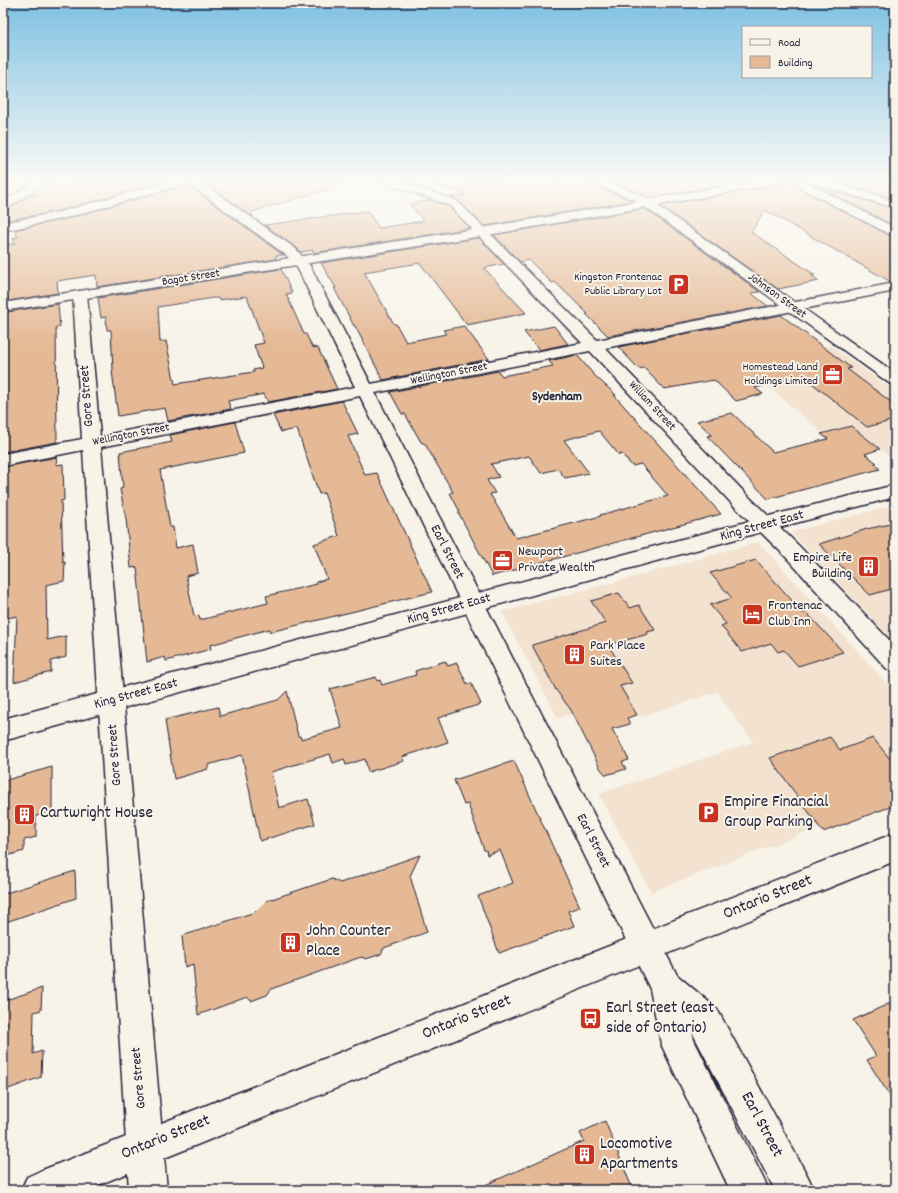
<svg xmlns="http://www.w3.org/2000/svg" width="898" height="1193" font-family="Dekko,sans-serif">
<rect width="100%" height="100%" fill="#f7f3e8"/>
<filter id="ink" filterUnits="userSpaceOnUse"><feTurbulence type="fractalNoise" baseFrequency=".025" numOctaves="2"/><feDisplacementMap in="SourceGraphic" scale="8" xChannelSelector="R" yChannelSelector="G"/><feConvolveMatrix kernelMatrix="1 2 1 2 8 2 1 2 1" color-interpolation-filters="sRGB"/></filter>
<g filter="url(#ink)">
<!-- built -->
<path fill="#f2e2cf" d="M 3,180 L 30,180 L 3,199 Z
M 831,346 L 895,392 L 895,461 L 852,425 L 821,432 L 743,364 Z
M 895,505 L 895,643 L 791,532 Z
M 758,542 L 895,692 L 895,798 L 651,892 L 599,794 L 753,742 L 717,692 L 639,717 L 626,697 L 558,718 L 502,612 L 634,577 Z"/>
<!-- building -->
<path fill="#e5b995" stroke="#22223b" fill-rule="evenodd" d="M 58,180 L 95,180 L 98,183 L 104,181 L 106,183 L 117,180 L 169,180 L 59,211 L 9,220 L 4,211 L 30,195 L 37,195 Z
M 201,180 L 341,180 L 341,185 L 252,212 L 253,217 Z
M 433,180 L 589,180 L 590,183 L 632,201 L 484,226 L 458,200 L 451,197 L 466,195 L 432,184 Z
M 609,180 L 652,180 L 657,182 L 670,180 L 752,180 L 649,198 Z
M 788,180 L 795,180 L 796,187 L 895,238 L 895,282 L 891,282 L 765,210 L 751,232 L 815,275 L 811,275 L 819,281 L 778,289 L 660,206 L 782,184 Z
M 830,180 L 895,180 L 895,199 Z
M 188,185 L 283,255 L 275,256 L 276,259 L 97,287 L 96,275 L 57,281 L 58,293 L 8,301 L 8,296 L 3,296 L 3,244 L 15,244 L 13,238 L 18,237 L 14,230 L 65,219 Z
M 818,187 L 895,209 L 895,226 Z
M 431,200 L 448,206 L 470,228 L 314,253 L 313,250 L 301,252 L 297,248 L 265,225 L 367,211 L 379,228 L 424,221 L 409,204 Z
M 645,209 L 760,292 L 751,293 L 768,306 L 608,336 L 586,314 L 588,314 L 555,282 L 552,283 L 529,260 L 520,262 L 494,235 Z
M 479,238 L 504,264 L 484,268 L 526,313 L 467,325 L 420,263 L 364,272 L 394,324 L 396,324 L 406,342 L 446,334 L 443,330 L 464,326 L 489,359 L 383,380 L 355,326 L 354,326 L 334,288 L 336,288 L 321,263 Z
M 281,269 L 292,293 L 286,294 L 304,334 L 306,334 L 312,347 L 318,348 L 337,389 L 268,402 L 264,394 L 228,401 L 231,409 L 168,421 L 165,408 L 118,416 L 112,371 L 113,370 L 111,330 L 107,330 L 106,317 L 101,318 L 98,298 ZM 247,296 L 264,343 L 254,345 L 262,368 L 253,370 L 254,372 L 175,384 L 166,341 L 160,342 L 158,307 L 213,298 L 218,298 L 219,300 Z
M 58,304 L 60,327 L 56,327 L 57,442 L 3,452 L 3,339 L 6,339 L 7,312 Z
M 781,315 L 851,368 L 847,369 L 895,405 L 895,420 L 867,427 L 803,376 L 755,388 L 763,394 L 736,401 L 714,380 L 664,389 L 644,368 L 639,369 L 618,347 Z
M 554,326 L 568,344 L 539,350 L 524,332 Z
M 577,355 L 594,375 L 616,395 L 614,395 L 721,514 L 492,576 L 458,512 L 460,512 L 450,493 L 453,492 L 425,444 L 421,442 L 405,414 L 402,414 L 390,392 L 498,371 L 502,376 L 553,366 L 549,361 ZM 599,431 L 619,455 L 622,454 L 632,466 L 641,464 L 668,496 L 600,515 L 601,516 L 516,538 L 490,494 L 495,493 L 487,480 L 499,477 L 491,464 L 529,456 L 541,473 L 558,469 L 565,478 L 589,473 L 564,440 Z
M 342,401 L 358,434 L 348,436 L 365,475 L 377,473 L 432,592 L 270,632 L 269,629 L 210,645 L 211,649 L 166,661 L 165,657 L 147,662 L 137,567 L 131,568 L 126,519 L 120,489 L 123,488 L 120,452 L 172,442 L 170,435 L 235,422 L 244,453 L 160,470 L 170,527 L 173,527 L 176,548 L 193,544 L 198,573 L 186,576 L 194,616 L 199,615 L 200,620 L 268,603 L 266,596 L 317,584 L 316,582 L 327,579 L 314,544 L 339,536 L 324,493 L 319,494 L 297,429 L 281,432 L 273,415 Z
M 732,413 L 773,452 L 828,439 L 821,434 L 851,426 L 880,449 L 865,454 L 877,463 L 874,464 L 880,469 L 768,499 L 707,436 L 712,435 L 697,421 Z
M 57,457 L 56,465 L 63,464 L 64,500 L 61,501 L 63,563 L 65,562 L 64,581 L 46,585 L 47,640 L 66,636 L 66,657 L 51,661 L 51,672 L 14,682 L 17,616 L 3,619 L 3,467 Z
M 895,523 L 895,588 L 870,595 L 819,544 L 867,529 Z
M 756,560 L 803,613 L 806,612 L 843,652 L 798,666 L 784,650 L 778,652 L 771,643 L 742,652 L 721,626 L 726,624 L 710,605 L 732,598 L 710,573 Z
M 619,593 L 630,608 L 639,605 L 655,630 L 647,632 L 648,634 L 608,645 L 632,683 L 620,686 L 637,715 L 627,718 L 630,724 L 612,729 L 629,760 L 622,762 L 626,769 L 606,775 L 600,768 L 571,710 L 556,690 L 532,645 L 606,623 L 591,601 Z
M 445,661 L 448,666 L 457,663 L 467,684 L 471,683 L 481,704 L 438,718 L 448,742 L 402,757 L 404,761 L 368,772 L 365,759 L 346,765 L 344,759 L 333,763 L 330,754 L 271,772 L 279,808 L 308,799 L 315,824 L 260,841 L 242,755 L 208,765 L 208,769 L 174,779 L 165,720 L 218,707 L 220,716 L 278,700 L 287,691 L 298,736 L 300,736 L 301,739 L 342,728 L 330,689 L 376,677 L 377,681 L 380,680 L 382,685 L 416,675 L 415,671 Z
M 830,737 L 840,750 L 873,738 L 895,765 L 895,805 L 823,832 L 770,758 Z
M 514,761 L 580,907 L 568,911 L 574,926 L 499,953 L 478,896 L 513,883 L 500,850 L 487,855 L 486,850 L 484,850 L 468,804 L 464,805 L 454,780 Z
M 52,767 L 52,811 L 36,816 L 36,837 L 24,840 L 24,851 L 3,857 L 3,781 Z
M 420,855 L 410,876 L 427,932 L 384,948 L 381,954 L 366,959 L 361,957 L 271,989 L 267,995 L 251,1001 L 247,997 L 198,1015 L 193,964 L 185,967 L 182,936 L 255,912 L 266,901 L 332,879 L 340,883 Z
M 75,871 L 76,898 L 3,923 L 3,894 Z
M 42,988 L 41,1010 L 34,1012 L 33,1054 L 42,1051 L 41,1077 L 3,1091 L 3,1001 Z
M 895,1001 L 895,1104 L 867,1060 L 876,1056 L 853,1020 Z
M 605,1121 L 633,1190 L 474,1190 L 584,1141 L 580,1133 Z"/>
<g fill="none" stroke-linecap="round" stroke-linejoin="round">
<defs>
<path id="street" d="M 175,180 L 198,180 L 296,249 L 310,266 L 371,384 L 582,343 L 449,205 L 383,182 L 382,180 L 398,180 L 457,201 L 597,340 L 895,283 L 895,291 L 605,348 L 749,497 L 799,546 L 895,646 L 895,672 L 887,669 L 785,556 L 735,507 L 590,351 L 375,393 L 677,975 L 717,1009 L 808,1177 L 814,1190 L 775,1190 L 692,1032 L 694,1040 L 769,1190 L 730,1190 L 661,1044 L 650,989 L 360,396 L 101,447 L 167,1190 L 129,1190 L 83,450 L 3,466 L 3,454 L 82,439 L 73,295 L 75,292 L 80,291 L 85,292 L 87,295 L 100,436 L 355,387 L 297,267 L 286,255 L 188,183 L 65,218 L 3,231 L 3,223 L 59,212 Z
M 796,180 L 806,180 L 806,182 L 895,228 L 895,237 L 797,186 Z"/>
<path id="secondary" d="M 36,180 L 49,180 L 7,209 L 3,210 L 3,202 Z
M 762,180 L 787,180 L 782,183 L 482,236 L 3,311 L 3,303 L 482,228 Z
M 895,485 L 895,497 L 765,531 L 3,741 L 3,719 L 765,517 Z
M 895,833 L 895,861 L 86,1190 L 21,1190 L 27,1177 L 40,1171 Z"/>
<path id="primary" d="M 590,180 L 605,180 L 645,197 L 895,373 L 895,385 L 889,383 L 637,201 L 591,182 Z
M 807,180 L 824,180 L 895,201 L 895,208 L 808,182 Z"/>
</defs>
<!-- street casing -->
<use href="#street" stroke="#22223b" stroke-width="3"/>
<!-- secondary casing -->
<use href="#secondary" stroke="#22223b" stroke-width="3"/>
<!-- primary casing -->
<use href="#primary" stroke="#22223b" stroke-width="3"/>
<!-- street -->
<use href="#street" fill="#f7f3e8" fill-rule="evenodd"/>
<!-- secondary -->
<use href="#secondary" fill="#f7f3e8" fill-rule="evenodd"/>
<!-- primary -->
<use href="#primary" fill="#f7f3e8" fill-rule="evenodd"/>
</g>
</g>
<!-- sky -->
<linearGradient id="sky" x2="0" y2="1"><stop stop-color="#7fc1e3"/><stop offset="0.52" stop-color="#fbfaf5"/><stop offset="1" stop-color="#fbfaf5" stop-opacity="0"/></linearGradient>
<rect width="898" height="347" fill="url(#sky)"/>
<!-- icons -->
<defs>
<symbol id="parking-square" viewBox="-11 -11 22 22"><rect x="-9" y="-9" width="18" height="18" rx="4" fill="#c8321e" stroke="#f7f3e8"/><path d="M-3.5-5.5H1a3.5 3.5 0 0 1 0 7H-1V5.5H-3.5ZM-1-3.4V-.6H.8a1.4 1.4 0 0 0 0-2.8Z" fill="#fff"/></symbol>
<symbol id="office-square" viewBox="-11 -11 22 22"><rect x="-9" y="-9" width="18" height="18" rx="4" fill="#c8321e" stroke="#f7f3e8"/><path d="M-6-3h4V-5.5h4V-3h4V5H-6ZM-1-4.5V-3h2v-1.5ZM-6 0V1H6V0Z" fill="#fff"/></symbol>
<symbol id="building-square" viewBox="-11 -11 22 22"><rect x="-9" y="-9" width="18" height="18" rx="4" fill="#c8321e" stroke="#f7f3e8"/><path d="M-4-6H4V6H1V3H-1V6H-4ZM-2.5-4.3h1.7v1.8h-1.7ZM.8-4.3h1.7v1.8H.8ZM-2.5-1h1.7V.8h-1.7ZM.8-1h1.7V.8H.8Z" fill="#fff"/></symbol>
<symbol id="hotel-square" viewBox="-11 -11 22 22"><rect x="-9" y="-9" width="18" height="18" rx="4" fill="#c8321e" stroke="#f7f3e8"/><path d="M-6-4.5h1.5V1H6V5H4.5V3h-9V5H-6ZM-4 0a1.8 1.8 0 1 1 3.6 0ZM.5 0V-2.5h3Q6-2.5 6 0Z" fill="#fff"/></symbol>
<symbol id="bus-square" viewBox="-11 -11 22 22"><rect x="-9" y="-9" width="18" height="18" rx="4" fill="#c8321e" stroke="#f7f3e8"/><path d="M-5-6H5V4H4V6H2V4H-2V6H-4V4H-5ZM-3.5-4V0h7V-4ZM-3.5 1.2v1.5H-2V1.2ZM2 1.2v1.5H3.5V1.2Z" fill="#fff"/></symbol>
</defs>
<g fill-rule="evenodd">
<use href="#parking-square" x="666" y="272" width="25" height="25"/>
<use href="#office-square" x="820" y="362" width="25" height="25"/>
<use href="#office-square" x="490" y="548" width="25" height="25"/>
<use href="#building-square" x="856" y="554" width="25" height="25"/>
<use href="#hotel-square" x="740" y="602" width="25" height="25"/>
<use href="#building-square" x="562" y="642" width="25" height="25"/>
<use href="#parking-square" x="696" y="800" width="25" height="25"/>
<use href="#building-square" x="12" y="802" width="25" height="25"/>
<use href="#building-square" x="278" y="930" width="25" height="25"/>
<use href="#bus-square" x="578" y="1006" width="25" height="25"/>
<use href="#building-square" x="572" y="1142" width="25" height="25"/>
</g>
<g text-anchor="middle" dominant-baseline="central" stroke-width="4" stroke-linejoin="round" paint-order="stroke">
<!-- far-poi labels -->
<g font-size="12" fill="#22223b" stroke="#f7f3e8" text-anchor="end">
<text x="662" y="277">Kingston Frontenac<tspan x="662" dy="14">Public Library Lot</tspan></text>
<text x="818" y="367">Homestead Land<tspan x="818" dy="14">Holdings Limited</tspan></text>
</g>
<!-- far-street labels -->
<g font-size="12" fill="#22223b" stroke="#f7f3e8">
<text transform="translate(191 278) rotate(-9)">Bagot Street</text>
<text transform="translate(777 296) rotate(36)">Johnson Street</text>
<text transform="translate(449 374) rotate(-11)">Wellington Street</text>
<text transform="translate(652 406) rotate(47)">William Street</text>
<text transform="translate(131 435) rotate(-11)">Wellington Street</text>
</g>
<!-- far-neighbourhood labels -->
<g font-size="13" font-weight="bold" fill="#22223b" stroke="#f7f3e8">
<text x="557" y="397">Sydenham</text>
</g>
<!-- street labels -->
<g font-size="14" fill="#22223b" stroke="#f7f3e8">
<text transform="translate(87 396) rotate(-94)">Gore Street</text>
<text transform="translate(762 526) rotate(-15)">King Street East</text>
<text transform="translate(447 552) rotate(63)">Earl Street</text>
<text transform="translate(449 609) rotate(-15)">King Street East</text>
<text transform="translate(136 694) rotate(-15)">King Street East</text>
<text transform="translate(115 755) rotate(-94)">Gore Street</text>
<text transform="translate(593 841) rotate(63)">Earl Street</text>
<text transform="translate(139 1078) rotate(-95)">Gore Street</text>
</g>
<!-- poi labels -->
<g font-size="14" fill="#22223b" stroke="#f7f3e8" text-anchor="start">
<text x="518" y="552">Newport<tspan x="518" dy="16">Private Wealth</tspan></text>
<text x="852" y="558" text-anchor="end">Empire Life<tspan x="852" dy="16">Building</tspan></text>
<text x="768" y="606">Frontenac<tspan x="768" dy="16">Club Inn</tspan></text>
<text x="590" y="646">Park Place<tspan x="590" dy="16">Suites</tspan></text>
</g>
<!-- near-poi labels -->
<g font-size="17" fill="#22223b" stroke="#f7f3e8" text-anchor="start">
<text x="724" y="803">Empire Financial<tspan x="724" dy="20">Group Parking</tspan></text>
<text x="40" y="814">Cartwright House</text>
<text x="306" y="932">John Counter<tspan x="306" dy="20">Place</tspan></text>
<text x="606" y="1009">Earl Street (east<tspan x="606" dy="20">side of Ontario)</tspan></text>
<text x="600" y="1145">Locomotive<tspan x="600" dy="20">Apartments</tspan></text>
</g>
<!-- near-street labels -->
<g font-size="17" fill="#22223b" stroke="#f7f3e8">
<text transform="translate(768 898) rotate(-22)">Ontario Street</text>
<text transform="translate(467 1018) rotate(-22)">Ontario Street</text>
<text transform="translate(761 1125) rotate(62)">Earl Street</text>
<text transform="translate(166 1138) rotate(-22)">Ontario Street</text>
</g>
</g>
<!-- margin -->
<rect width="898" height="1193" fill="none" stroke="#f7f3e8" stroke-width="16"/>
<rect x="8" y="8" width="882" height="1177" fill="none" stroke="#22223b" stroke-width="1.5" filter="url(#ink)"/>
<!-- legend -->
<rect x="742" y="26" width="130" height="52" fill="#f7f3e8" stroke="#a29fa3"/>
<rect x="750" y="39" width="20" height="6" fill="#f7f3e8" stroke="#a29fa3"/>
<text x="778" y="46" font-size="12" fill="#22223b">Road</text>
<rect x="750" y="56" width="20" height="12" fill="#e5b995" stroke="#a29fa3"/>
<text x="778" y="66" font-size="12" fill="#22223b">Building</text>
</svg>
